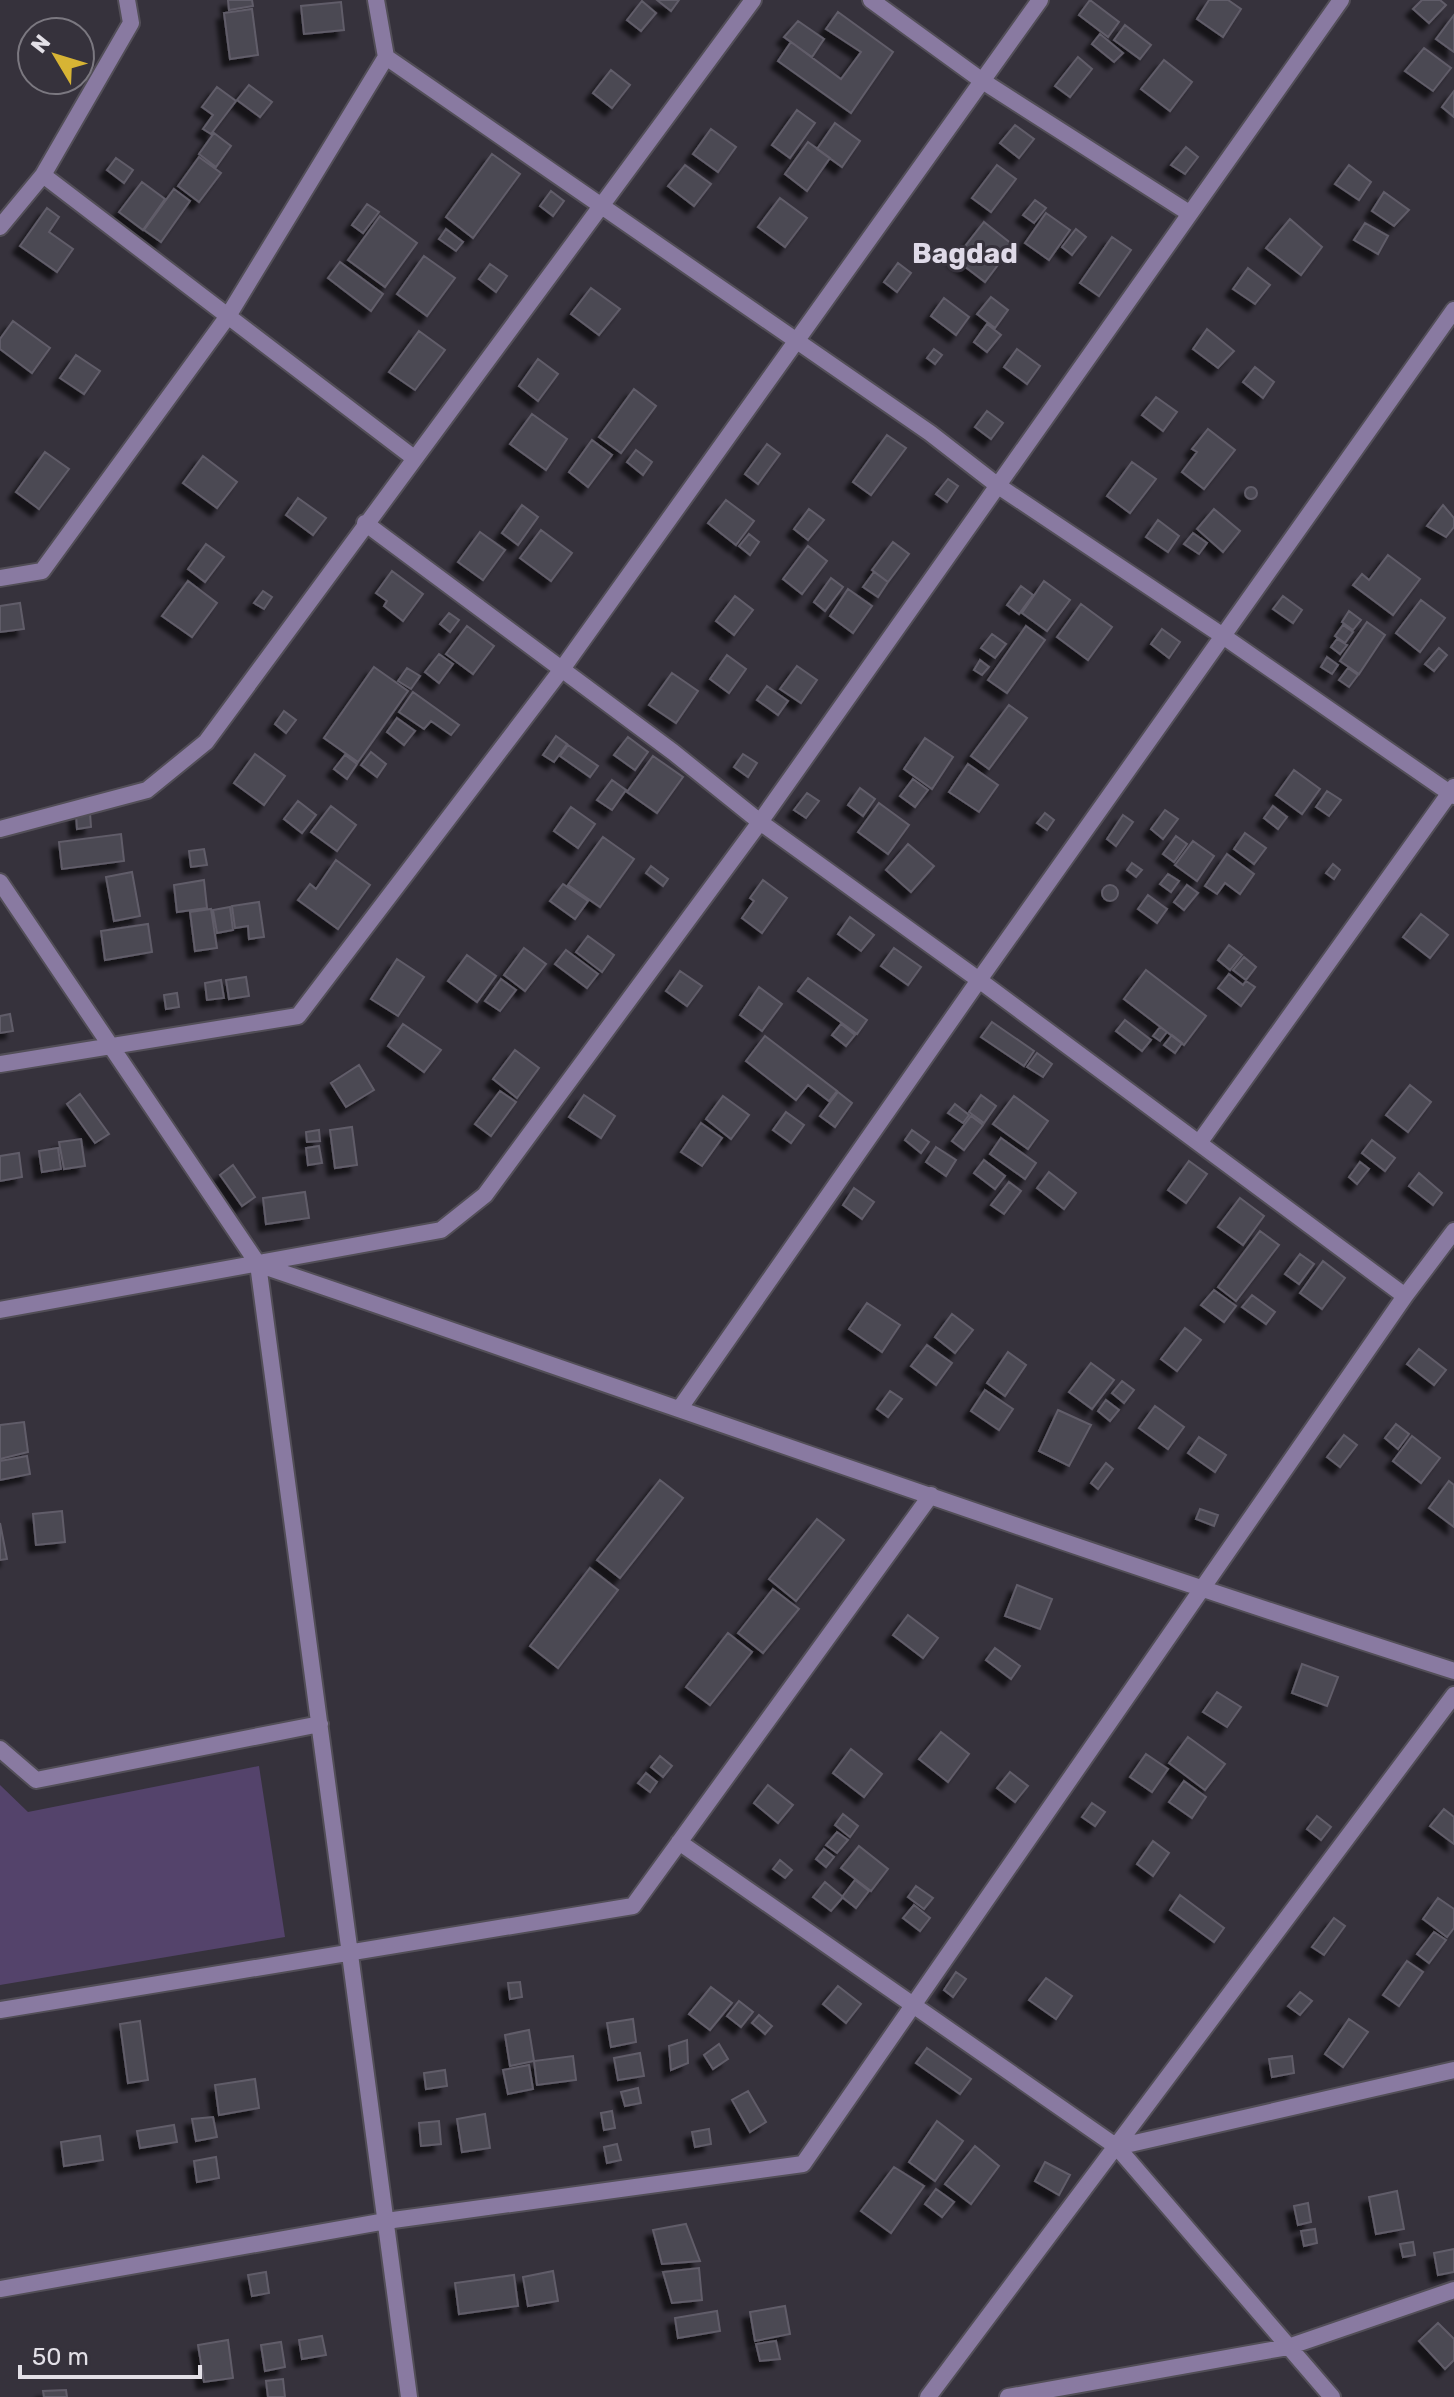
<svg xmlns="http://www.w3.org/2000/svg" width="1454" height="2397" font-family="Rubik,sans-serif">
	<defs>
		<filter id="shadow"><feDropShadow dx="-7" dy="7" stdDeviation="2" flood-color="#0009"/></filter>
	</defs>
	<rect width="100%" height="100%" fill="#36323c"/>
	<path fill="#54436b" d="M259,1766L285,1937L0,1985V1785L28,1812Z"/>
	<path fill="#4c4853" stroke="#615d69" stroke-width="2" filter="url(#shadow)" d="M228,0H252L253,6L229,10Z
		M657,0H679L671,11Z
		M1090,0L1119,22L1108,37L1079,15Z
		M1209,0H1228L1241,9L1223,37L1197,19Z
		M1422,0H1440L1446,5L1429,23L1413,9Z
		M642,1L656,13L641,31L627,20Z
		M341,2L344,30L304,34L301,6Z
		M252,9L258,55L230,59L224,13Z
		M838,12L893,52L851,113L778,61L791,42L841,79L861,52L826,29Z
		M1454,15V52L1436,39Z
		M798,21L824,39L812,57L784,37Z
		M1125,25L1151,45L1140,59L1114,40Z
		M1100,34L1123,53L1114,62L1092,44Z
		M1424,48L1451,68L1433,91L1405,71Z
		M1078,57L1092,69L1070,97L1055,86Z
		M1164,60L1192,82L1170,111L1141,89Z
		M611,70L630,85L612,108L593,93Z
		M249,85L272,102L260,117L237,100Z
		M217,87L236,101L211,134L203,129L213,115L202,107Z
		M1454,91V117L1442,107Z
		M797,110L815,123L790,158L772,145Z
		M835,123L860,141L842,167L817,149Z
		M1015,125L1034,139L1019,158L1000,143Z
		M711,129L736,147L718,172L693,154Z
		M214,133L231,146L216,167L199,154Z
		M808,142L830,158L807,191L785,174Z
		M1186,147L1198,157L1185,174L1171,165Z
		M492,154L520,174L473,238L446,217Z
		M199,157L221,173L199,202L178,186Z
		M116,158L133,170L124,183L107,170Z
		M685,165L711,184L694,206L668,186Z
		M997,165L1016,179L991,212L972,198Z
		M1349,165L1371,182L1359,200L1335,184Z
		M142,182L165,199L143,230L119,212Z
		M174,189L190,201L161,242L144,230Z
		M551,191L564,201L553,216L540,206Z
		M1384,192L1409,210L1394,226L1372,211Z
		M780,198L807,218L785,247L758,227Z
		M1035,200L1046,208L1034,223L1023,215Z
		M367,204L379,212L363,233L352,225Z
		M47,208L59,217L49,232L73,249L57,272L20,246Z
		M1046,213L1070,230L1049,260L1025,243Z
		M380,216L417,243L385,287L348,260Z
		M1290,219L1322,247L1301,275L1266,248Z
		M984,222L1013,245L985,282L955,259Z
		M1365,223L1388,236L1378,254L1354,240Z
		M446,229L463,242L456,251L439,239Z
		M1076,229L1086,237L1072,255L1062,247Z
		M1112,237L1131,250L1099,296L1080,283Z
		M424,256L455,278L427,316L397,294Z
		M340,262L383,294L371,311L328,278Z
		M898,263L911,273L897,292L884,282Z
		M490,264L507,276L496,292L479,279Z
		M1248,268L1270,285L1255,304L1233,289Z
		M591,288L620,309L599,335L571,314Z
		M991,297L1008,310L995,328L977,314Z
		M944,298L969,317L956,335L931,316Z
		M13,321L50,348L32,373L0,349V339Z
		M987,324L1001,335L987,352L974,342Z
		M1207,329L1234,351L1218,368L1193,349Z
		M419,331L445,350L415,390L389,372Z
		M934,349L942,355L935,364L927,358Z
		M1017,349L1040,366L1027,384L1004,367Z
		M76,355L100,371L84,394L60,378Z
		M538,359L558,374L538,401L519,386Z
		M1255,367L1274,382L1263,398L1243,382Z
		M634,389L656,406L621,453L599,437Z
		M1156,397L1177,412L1163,431L1142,415Z
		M987,411L1003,423L991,439L975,427Z
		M532,414L567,439L546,470L510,444Z
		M1208,429L1235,450L1204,489L1182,472L1197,452L1192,449Z
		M887,435L906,448L871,495L853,482Z
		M592,440L612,455L588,487L569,472Z
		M767,444L780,454L758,484L745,474Z
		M636,450L652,462L643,475L627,462Z
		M45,452L69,469L39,509L16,492Z
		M203,456L237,482L217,508L183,483Z
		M1132,462L1156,479L1130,513L1107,496Z
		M948,479L958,486L947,502L936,494Z
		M1245 493a6 6 0 1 1 12 0a6 6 0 1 1-12 0Z
		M298,498L326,518L313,535L286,515Z
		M726,500L754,521L736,545L708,523Z
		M522,505L538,517L518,545L502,533Z
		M1443,505L1454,518V527L1446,537L1427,526Z
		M809,509L824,520L808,540L794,529Z
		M1214,509L1240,531L1223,552L1197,529Z
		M1158,520L1179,536L1168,552L1146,537Z
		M541,530L572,553L551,581L520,558Z
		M480,532L505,550L483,580L458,562Z
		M1193,533L1207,543L1199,554L1184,544Z
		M749,534L759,542L750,555L739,546Z
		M893,542L909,554L888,582L872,570Z
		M206,544L224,557L205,582L188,569Z
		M808,546L827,561L802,594L783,579Z
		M1388,555L1420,579L1393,615L1353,585L1362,574L1369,580Z
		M392,571L423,594L403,621L384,606L387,601L376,593Z
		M874,572L888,582L878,597L863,587Z
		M831,578L843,587L825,611L814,602Z
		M188,581L217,603L192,637L162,616Z
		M1044,581L1070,600L1047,631L1022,613Z
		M1021,586L1033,595L1019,614L1007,605Z
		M848,589L872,606L853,633L830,616Z
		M263,591L272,597L264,609L254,603Z
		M735,596L753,610L734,635L716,621Z
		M1283,596L1302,610L1293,623L1273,609Z
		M1421,600L1445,618L1420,652L1396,633Z
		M20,603L24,629L0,632V606Z
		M1081,604L1112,627L1088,660L1057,637Z
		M1349,611L1361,620L1353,630L1342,622Z
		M449,613L459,620L450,632L440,624Z
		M1367,622L1385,635L1359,674L1340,661Z
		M1343,625L1353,632L1345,643L1335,636Z
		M467,626L494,646L473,674L446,654Z
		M1026,626L1045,640L1007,693L988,680Z
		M1162,629L1180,642L1169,658L1151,644Z
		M992,634L1006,644L995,658L981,648Z
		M1337,639L1347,645L1340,654L1331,647Z
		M1439,648L1447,655L1434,671L1425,664Z
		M439,654L453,664L439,683L425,672Z
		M727,655L746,669L729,693L710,679Z
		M1327,657L1338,665L1332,674L1321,667Z
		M980,660L989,667L982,675L974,670Z
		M797,666L817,680L801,703L780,689Z
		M374,667L408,691L358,762L324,738Z
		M407,668L420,676L411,689L398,681Z
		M1348,668L1358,675L1349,687L1339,680Z
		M672,673L698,691L676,723L649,705Z
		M767,686L788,701L778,715L757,700Z
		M413,692L459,725L451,735L431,721L424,729L399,712Z
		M1009,705L1027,718L989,769L971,756Z
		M284,711L296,720L286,733L275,724Z
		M397,718L415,731L404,745L387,732Z
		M556,736L567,744L554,762L543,755Z
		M628,737L648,752L635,770L614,755Z
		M925,738L953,757L932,789L904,769Z
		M568,745L598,766L590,777L560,756Z
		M371,752L386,764L377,777L361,765Z
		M255,754L285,776L264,805L234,783Z
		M743,754L757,763L748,777L734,767Z
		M345,755L357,764L347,779L334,769Z
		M653,756L683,777L657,813L627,792Z
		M968,764L998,785L979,812L949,792Z
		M1294,770L1320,789L1302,814L1276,795Z
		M913,779L928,790L915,807L900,796Z
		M612,780L626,790L612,810L597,800Z
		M860,788L875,799L863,816L848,805Z
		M1327,791L1341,800L1329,816L1316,807Z
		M807,793L819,801L806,818L794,810Z
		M298,801L316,815L302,833L284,819Z
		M879,803L909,825L888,854L858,832Z
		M331,806L356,825L337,851L311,832Z
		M1273,806L1287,817L1278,829L1264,818Z
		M571,807L595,824L578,848L554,831Z
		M1165,810L1178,819L1163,839L1151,829Z
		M90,813L91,827L77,829L76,814Z
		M1045,813L1054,820L1047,830L1037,823Z
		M1123,815L1133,822L1116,846L1107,839Z
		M1245,833L1266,848L1254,864L1234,849Z
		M121,834L124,861L62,869L59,842Z
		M1176,836L1187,844L1174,862L1163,854Z
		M603,837L634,859L600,907L568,885Z
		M1193,841L1214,856L1197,881L1175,865Z
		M908,844L934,866L911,892L886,870Z
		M204,849L207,865L191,867L189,851Z
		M1227,854L1254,874L1240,894L1225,883L1217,894L1205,886Z
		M336,860L370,885L338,929L298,900L310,884L316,889Z
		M1132,863L1142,870L1136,877L1127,870Z
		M1333,864L1340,870L1334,879L1326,873Z
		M651,866L668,879L663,886L646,873Z
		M132,872L140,916L114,921L106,877Z
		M1168,874L1179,881L1171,892L1160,884Z
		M204,880L207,908L177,912L174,885Z
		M763,880L787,898L762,933L742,918L754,901L750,898Z
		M563,884L588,901L575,919L550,901Z
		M1187,885L1198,893L1184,910L1174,902Z
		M1102 893a8 8 0 1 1 16 0a8 8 0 1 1-16 0Z
		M1148,895L1167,909L1157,923L1138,909Z
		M259,902L264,937L249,939L248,926L235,928L232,906Z
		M230,907L233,930L217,933L213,910Z
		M211,909L217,948L195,951L190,912Z
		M1421,914L1448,935L1430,958L1403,937Z
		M850,917L874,935L861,951L838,934Z
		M148,924L152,952L105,960L101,931Z
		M588,936L614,955L602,972L576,952Z
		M1229,945L1242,955L1230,970L1218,960Z
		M524,948L546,964L525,991L504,975Z
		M894,948L921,967L908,985L881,966Z
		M566,950L598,974L587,988L555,964Z
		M467,955L496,976L477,1002L448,981Z
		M1244,957L1256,967L1246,980L1233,970Z
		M397,959L424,977L398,1016L371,999Z
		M1146,970L1206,1016L1184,1045L1124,999Z
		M680,971L702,986L687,1006L666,991Z
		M1229,974L1243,985L1246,981L1255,987L1241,1006L1218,988Z
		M246,977L249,996L229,999L226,980Z
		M808,978L867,1020L857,1034L798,991Z
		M501,979L516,990L500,1011L485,1001Z
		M221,980L224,998L207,1000L205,983Z
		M759,987L782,1004L762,1031L740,1015Z
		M177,993L179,1007L166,1009L164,995Z
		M10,1014L13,1031L0,1033V1016Z
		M1125,1020L1151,1040L1142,1051L1116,1031Z
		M992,1022L1034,1051L1024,1066L981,1037Z
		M403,1024L441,1050L424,1072L388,1046Z
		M841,1024L855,1035L846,1046L832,1035Z
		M1160,1027L1167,1032L1160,1041L1153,1036Z
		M1172,1035L1182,1043L1175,1053L1164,1045Z
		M765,1036L837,1091L829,1101L808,1085L796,1100L746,1061Z
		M515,1050L539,1068L517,1098L493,1079Z
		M1037,1053L1052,1064L1043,1077L1027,1067Z
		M359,1065L374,1090L346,1107L331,1083Z
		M1410,1085L1431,1102L1408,1132L1386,1115Z
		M500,1091L516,1102L491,1136L475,1124Z
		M838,1092L852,1103L835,1127L820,1116Z
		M80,1094L109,1134L95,1143L67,1104Z
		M584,1095L615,1116L601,1138L569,1117Z
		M981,1095L996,1106L984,1123L969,1112Z
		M723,1096L749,1115L731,1139L706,1119Z
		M1014,1096L1048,1121L1028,1149L993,1124Z
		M955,1104L969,1115L963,1123L948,1113Z
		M786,1112L804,1125L791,1143L773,1130Z
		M971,1116L983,1125L964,1150L952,1141Z
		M701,1123L722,1138L702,1166L681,1152Z
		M352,1127L357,1165L335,1168L330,1130Z
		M319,1130L320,1141L307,1142L306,1132Z
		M912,1130L929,1142L921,1153L905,1140Z
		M1001,1138L1036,1163L1025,1179L990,1154Z
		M81,1139L85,1166L64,1169L59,1142Z
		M1372,1140L1395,1158L1385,1171L1362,1153Z
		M319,1146L322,1163L308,1165L306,1148Z
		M936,1147L956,1160L946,1176L926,1162Z
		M58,1148L61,1169L42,1172L39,1151Z
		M19,1153L22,1177L0,1181V1156Z
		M984,1160L1005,1176L995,1189L974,1173Z
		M1189,1161L1207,1174L1186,1203L1168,1190Z
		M1360,1162L1369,1169L1357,1184L1349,1177Z
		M233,1165L255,1197L242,1206L220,1175Z
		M1049,1172L1076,1193L1064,1209L1037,1188Z
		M1419,1173L1442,1193L1433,1205L1409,1186Z
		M1009,1182L1021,1191L1004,1214L991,1205Z
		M854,1188L874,1202L862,1219L843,1205Z
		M305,1192L309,1218L266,1224L263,1198Z
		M1240,1198L1264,1216L1243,1245L1218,1227Z
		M1260,1231L1279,1245L1236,1301L1218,1287Z
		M1300,1254L1314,1264L1299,1284L1285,1274Z
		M1323,1261L1345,1278L1322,1309L1300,1293Z
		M1214,1290L1236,1306L1224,1322L1201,1305Z
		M1252,1295L1275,1312L1266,1324L1242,1307Z
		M867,1303L900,1325L882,1352L849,1329Z
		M952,1314L973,1330L955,1353L935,1337Z
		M1185,1328L1201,1340L1177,1371L1161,1359Z
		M927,1345L952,1363L936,1385L911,1366Z
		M1419,1349L1446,1370L1434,1385L1407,1364Z
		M1008,1352L1026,1365L1005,1396L987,1383Z
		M1091,1363L1114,1380L1092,1409L1069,1392Z
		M1122,1381L1134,1390L1124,1403L1112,1393Z
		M985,1390L1013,1409L999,1430L971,1411Z
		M890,1391L902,1399L888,1417L877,1409Z
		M1106,1400L1119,1410L1110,1421L1098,1411Z
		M1155,1406L1184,1427L1168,1449L1139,1428Z
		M1058,1410L1091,1425L1069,1466L1039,1451Z
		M24,1422L28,1452L0,1459V1425Z
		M1396,1424L1409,1434L1398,1449L1385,1438Z
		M1344,1435L1357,1445L1340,1467L1327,1457Z
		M1412,1436L1440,1458L1421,1483L1393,1461Z
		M1199,1437L1226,1455L1215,1472L1188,1453Z
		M27,1456L30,1474L0,1480V1461Z
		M1106,1463L1113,1469L1098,1489L1091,1483Z
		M660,1480L683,1498L620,1578L597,1560Z
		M1449,1481L1454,1485V1527L1429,1508Z
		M1200,1509L1218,1515L1214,1526L1196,1519Z
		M62,1511L65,1542L36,1545L33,1514Z
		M817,1519L844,1540L796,1601L769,1579Z
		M0,1523L7,1559L0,1560Z
		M590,1568L618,1590L558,1668L530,1646Z
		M1017,1585L1052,1599L1040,1629L1005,1616Z
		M773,1589L799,1609L763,1653L738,1633Z
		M908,1615L938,1638L923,1658L893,1635Z
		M728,1633L752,1652L710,1705L686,1687Z
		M995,1648L1020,1666L1011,1679L986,1660Z
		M1302,1664L1338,1677L1327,1706L1292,1693Z
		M1217,1692L1241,1707L1227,1727L1203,1712Z
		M941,1732L969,1754L948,1782L919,1759Z
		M1188,1737L1225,1764L1205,1790L1169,1763Z
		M851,1749L882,1774L864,1797L833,1773Z
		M1146,1754L1168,1769L1152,1792L1130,1777Z
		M660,1756L672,1766L663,1777L651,1767Z
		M1010,1772L1028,1786L1015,1802L997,1788Z
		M646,1773L657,1782L650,1792L638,1783Z
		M1184,1781L1206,1797L1192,1818L1169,1802Z
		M768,1785L793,1805L778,1823L754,1803Z
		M1092,1803L1105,1812L1095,1826L1082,1817Z
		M1444,1809L1454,1817V1844L1430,1826Z
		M843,1814L858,1826L850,1837L835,1825Z
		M1317,1816L1331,1827L1321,1840L1307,1829Z
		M837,1832L848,1840L837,1853L826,1845Z
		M1153,1841L1169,1853L1153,1876L1137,1864Z
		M859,1846L888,1869L871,1891L841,1868Z
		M824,1849L834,1857L826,1867L816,1859Z
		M780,1860L792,1870L785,1878L773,1869Z
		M855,1880L869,1891L856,1908L842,1897Z
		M825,1882L843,1897L831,1911L813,1897Z
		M916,1886L933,1898L924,1909L908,1897Z
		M1180,1895L1224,1928L1214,1942L1170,1910Z
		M1438,1898L1454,1909V1928L1447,1937L1423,1919Z
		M914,1905L930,1918L920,1931L903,1918Z
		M1334,1918L1345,1926L1324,1955L1312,1947Z
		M1434,1932L1446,1940L1429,1963L1417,1954Z
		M1407,1961L1423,1972L1399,2006L1383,1995Z
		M956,1972L966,1979L953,1997L944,1990Z
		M1046,1978L1072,1996L1056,2019L1029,2000Z
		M520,1982L522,1997L510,1999L508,1983Z
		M838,1986L861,2004L846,2023L823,2004Z
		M711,1987L732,2003L710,2030L689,2014Z
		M1300,1992L1312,2001L1300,2015L1288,2006Z
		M739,2001L753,2012L741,2027L727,2016Z
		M759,2015L772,2026L765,2034L752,2023Z
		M633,2019L636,2042L611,2047L607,2023Z
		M1349,2019L1368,2032L1343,2067L1325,2054Z
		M140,2021L148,2080L128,2083L120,2024Z
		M529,2030L534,2061L510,2066L505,2035Z
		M687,2040L688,2063L671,2070L669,2046Z
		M719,2044L728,2059L713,2069L704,2055Z
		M927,2048L971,2079L960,2094L916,2063Z
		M640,2053L644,2076L618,2080L614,2058Z
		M573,2056L576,2080L537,2085L534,2061Z
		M1292,2056L1294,2073L1272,2077L1269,2059Z
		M529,2065L533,2089L508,2094L503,2070Z
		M445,2070L447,2086L426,2089L424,2073Z
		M255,2079L259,2108L219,2115L215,2085Z
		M638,2088L641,2103L625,2106L621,2092Z
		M748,2091L766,2122L750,2132L732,2100Z
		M612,2111L615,2128L604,2130L601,2113Z
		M485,2114L490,2148L462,2152L457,2119Z
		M213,2117L217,2137L196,2141L192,2119Z
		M439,2121L441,2144L421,2146L419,2123Z
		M937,2121L963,2141L935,2181L909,2162Z
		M174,2125L177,2142L140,2148L137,2131Z
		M709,2129L711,2144L695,2147L692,2132Z
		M100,2136L103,2160L64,2166L61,2142Z
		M617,2144L621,2160L607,2163L604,2147Z
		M975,2146L999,2166L971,2204L945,2184Z
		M216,2157L219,2178L197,2182L194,2161Z
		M1045,2162L1070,2175L1059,2195L1035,2181Z
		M894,2167L924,2186L891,2233L861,2211Z
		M936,2189L954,2202L942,2217L925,2204Z
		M1397,2191L1404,2229L1376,2234L1369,2197Z
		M1308,2203L1311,2222L1298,2225L1294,2206Z
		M686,2224L700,2261L662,2264L653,2230Z
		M1315,2229L1317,2243L1304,2246L1301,2231Z
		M1413,2242L1415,2255L1403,2257L1400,2244Z
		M1454,2249V2272L1438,2275L1434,2253Z
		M699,2268L702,2300L672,2303L663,2272Z
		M553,2271L558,2301L528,2306L523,2277Z
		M266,2272L269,2293L252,2296L248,2275Z
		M514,2275L518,2306L459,2314L455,2283Z
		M785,2306L790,2334L755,2341L750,2312Z
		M717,2311L720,2331L678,2338L675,2318Z
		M1438,2323L1454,2339V2360L1445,2369L1419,2341Z
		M322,2336L326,2355L302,2359L299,2340Z
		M228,2340L233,2378L204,2382L198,2345Z
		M776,2341L780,2359L760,2361L756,2344Z
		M281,2342L285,2367L265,2371L261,2345Z
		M283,2379L285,2397H268L266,2381Z
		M66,2390L67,2397H44L43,2391Z"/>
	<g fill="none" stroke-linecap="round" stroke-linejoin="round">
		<g stroke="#524e57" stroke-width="20">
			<path id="street" d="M871,0L981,80L1189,213
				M386,57L930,433L997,485L1223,636L1454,796
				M43,175L414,458
				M0,227L43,175L131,23L127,0
				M365,523L673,752L760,822L979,980L1405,1296
				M0,578L42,571L228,316L386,57L376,0
				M0,829L147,790L206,742L753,0
				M0,882L258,1264L409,2397
				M0,1064L298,1016L562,669L1040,0
				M1199,1143L1454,787
				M260,1265C658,1400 1054,1543 1454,1671
				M0,1310L441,1230L485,1195L760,822L1341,0
				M680,1408L979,980L1454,310
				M0,1749L36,1780L320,1724
				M679,1842L1117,2147L1332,2397
				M0,2010L633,1906L931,1495
				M1117,2147L1454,2070
				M0,2289L386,2221L803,2164L1405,1296L1454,1231
				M928,2397L1454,1695
				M1008,2397L1288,2347L1454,2290"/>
		</g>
		<use href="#street" stroke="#897aa1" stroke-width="16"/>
	</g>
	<g text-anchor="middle" stroke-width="6" stroke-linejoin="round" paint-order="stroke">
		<g font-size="28" font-weight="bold" fill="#dfdae8" stroke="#36323c">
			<text x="965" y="263">Bagdad</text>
		</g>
	</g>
	<g transform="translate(56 56) rotate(308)"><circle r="38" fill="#36323c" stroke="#7b7880" stroke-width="2"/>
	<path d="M0-6L14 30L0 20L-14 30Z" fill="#d7b434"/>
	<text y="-12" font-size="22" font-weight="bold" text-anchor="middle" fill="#e3e0e7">N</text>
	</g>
	<path d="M20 2365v12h180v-12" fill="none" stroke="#e3e0e7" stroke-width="4"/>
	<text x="32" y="2365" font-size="24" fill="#e3e0e7" stroke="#36323c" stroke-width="6" paint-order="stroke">50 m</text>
</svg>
